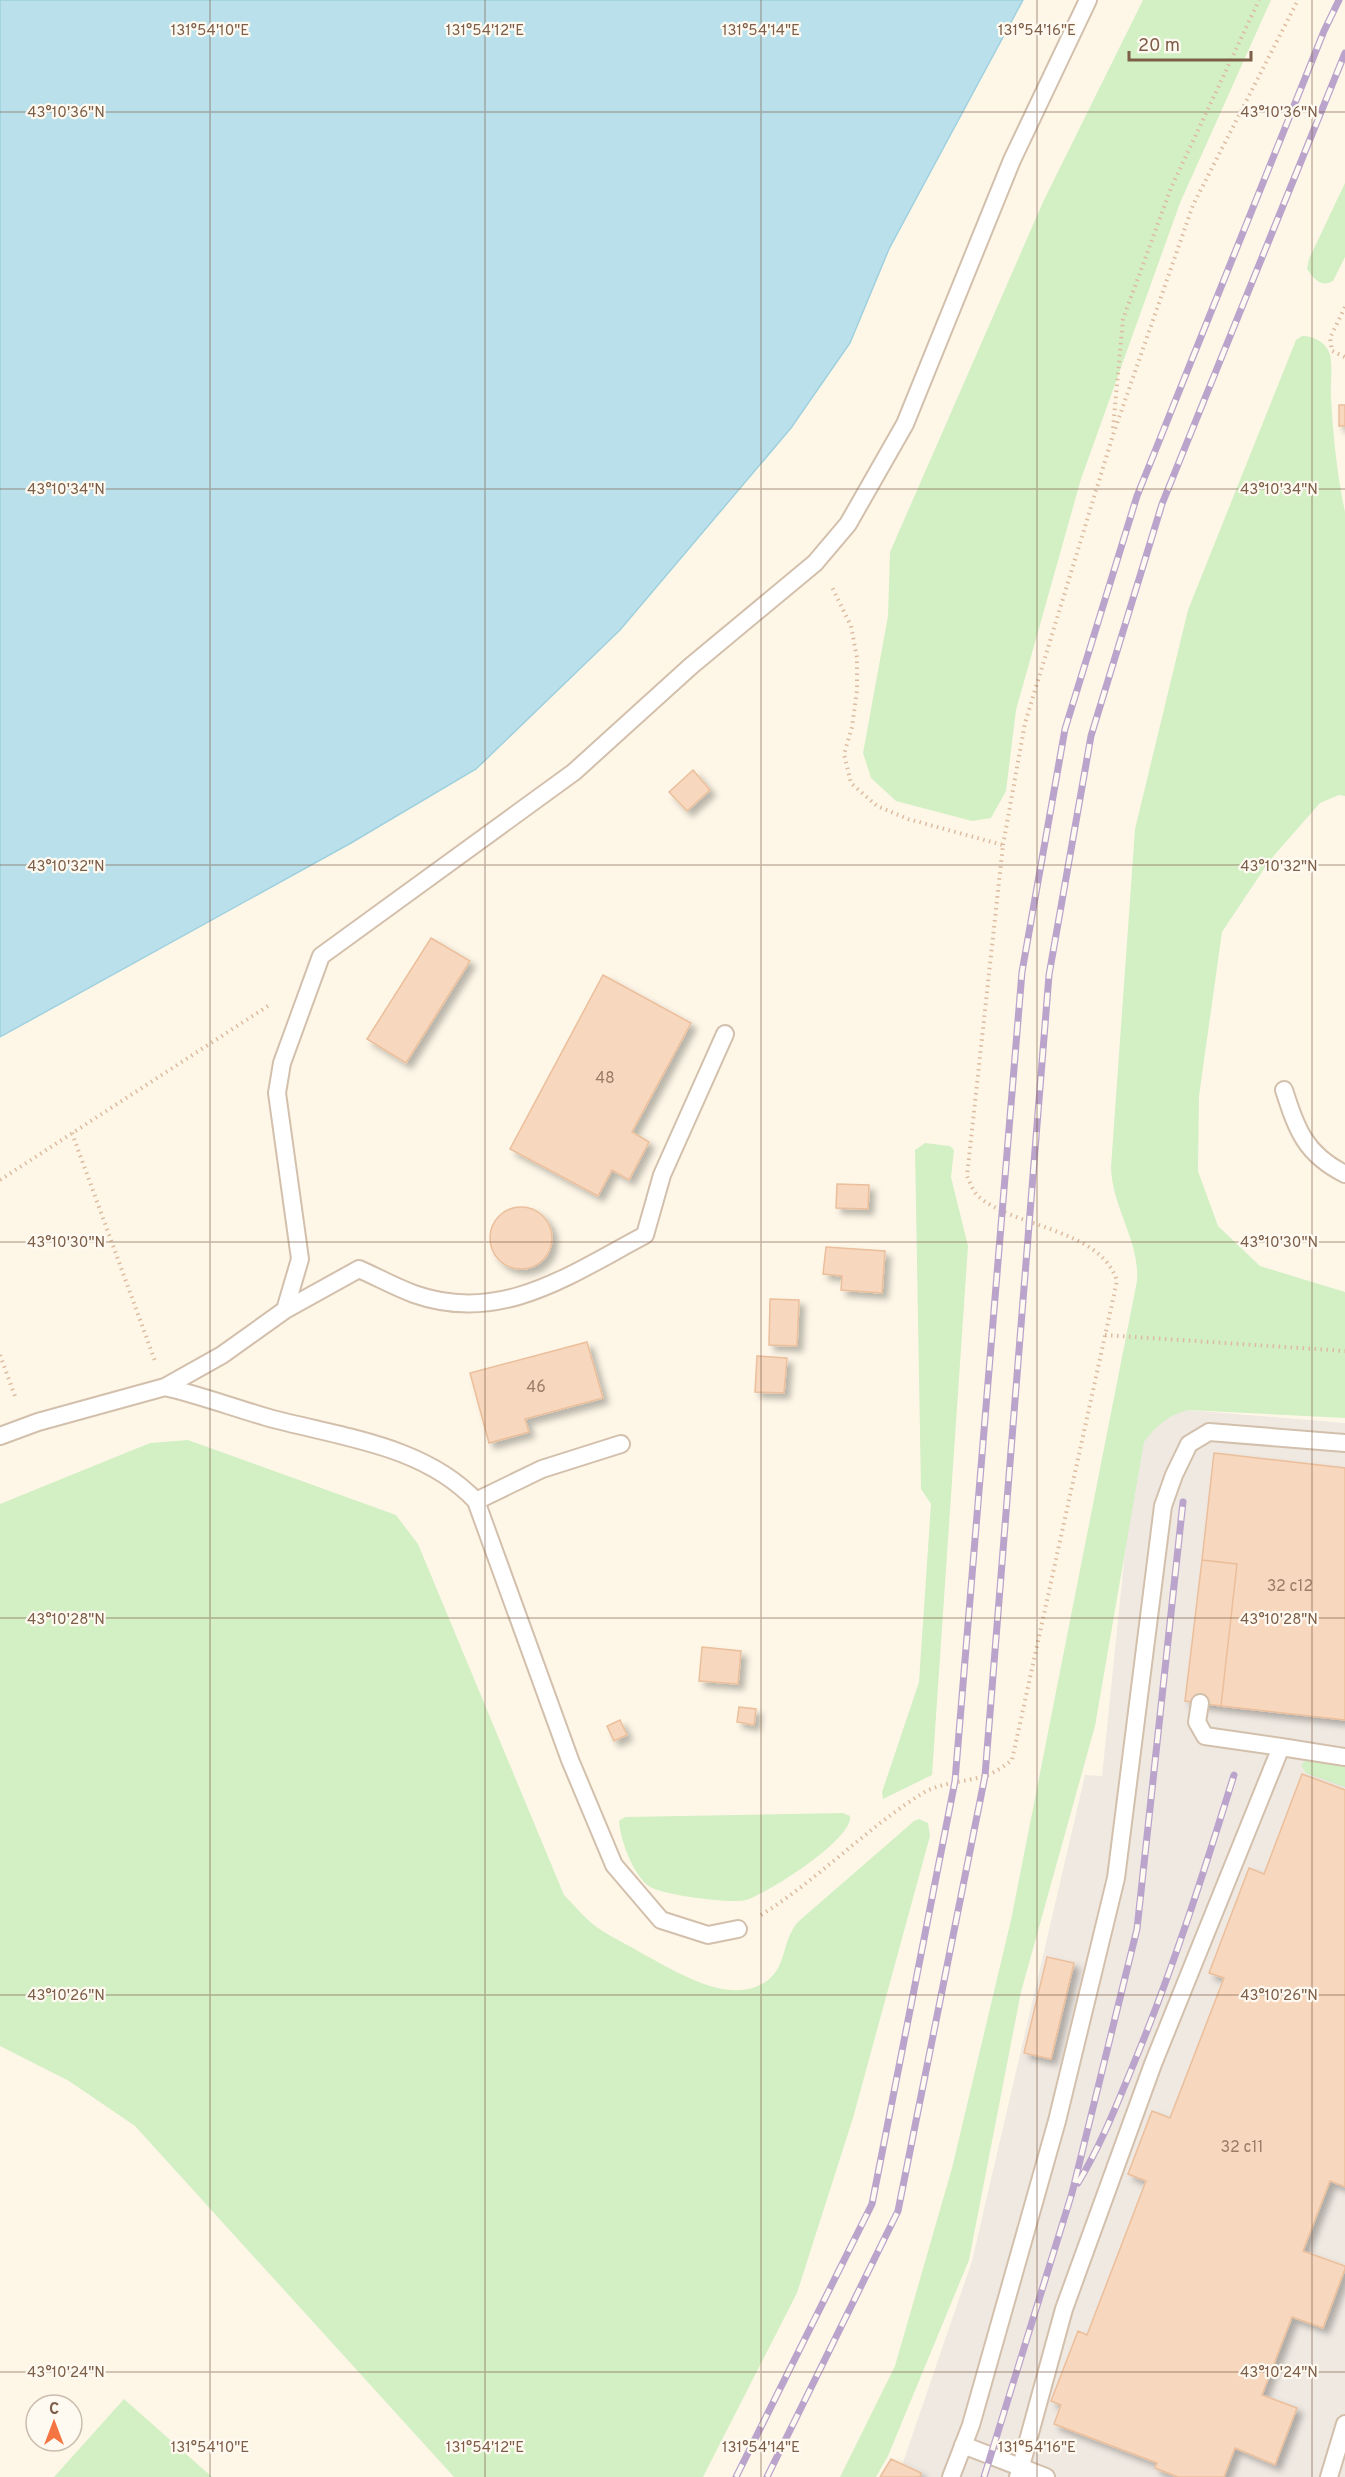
<svg xmlns="http://www.w3.org/2000/svg" width="1345" height="2477" font-family="Overpass,sans-serif">
	<defs>
		<filter id="shadow"><feDropShadow dx="5.5" dy="5.5" stdDeviation="3" flood-color="#0004"/></filter>
	</defs>
	<rect width="100%" height="100%" fill="#fef7e8"/>
	<path fill="#efe9e2" d="M1140,1406L1345,1423V2477H898L972,2261L1085,1775L1102,1776Z"/>
	<path fill="#d3efc4" d="M1143,0H1271L1180,203L1081,479L1016,710L1006,791L991,818L972,821L896,801L871,778L863,753L888,616L890,552L1043,202Z
		M1345,183V257L1333,281C1321,288 1314,279 1307,269L1309,259Z
		M1302,336C1314,336 1327,343 1330,355C1333,368 1330,384 1331,397C1333,436 1337,474 1345,512V796L1339,795L1320,803L1270,860L1222,932L1199,1096L1198,1171L1218,1226L1260,1266L1345,1292V1418L1188,1410C1168,1415 1156,1426 1144,1442L1095,1726L1021,1992L969,2260L888,2456L876,2477H840L895,2366L952,2168L1011,1920L1137,1281C1140,1241 1112,1208 1111,1167L1135,829L1188,610L1296,340Z
		M925,1143L950,1146L954,1150L951,1177L968,1246L932,1775L883,1799L882,1792L919,1682L931,1504L921,1489L915,1150Z
		M188,1440L396,1515L418,1544L564,1895C576,1907 587,1921 601,1930C615,1939 630,1946 645,1955C677,1972 733,2008 768,1980C788,1964 781,1940 799,1921L914,1821L919,1819L928,1823L930,1836L853,2118L797,2293L703,2477H454L135,2126L69,2081L0,2046V1504L150,1443Z
		M1305,1761L1345,1764V1787L1306,1773L1301,1765Z
		M843,1813L850,1816C854,1839 767,1894 746,1900C730,1904 664,1895 650,1887C634,1877 620,1840 619,1821L625,1817Z
		M124,2399L212,2477H54Z"/>
	<path fill="#bae1eb" stroke="#9fd0de" stroke-width="1.5" d="M0,0H1023L889,249L850,343L791,428L620,630L476,769L351,843L0,1037Z"/>
	<path fill="#f7d7bd" stroke="#ebbf9c" stroke-width="1.5" filter="url(#shadow)" d="M1339,405H1345V426H1339Z
		M693,770L710,790L687,811L669,792Z
		M431,938L470,961L406,1063L367,1039Z
		M603,975L691,1023L632,1132L649,1142L629,1180L612,1170L598,1196L510,1149Z
		M837,1184L869,1185L868,1209L836,1208Z
		M490 1238a31 31 0 1 1 62 0a31 31 0 1 1-62 0Z
		M826,1247L885,1251L882,1293L841,1290L842,1276L823,1274Z
		M770,1299L799,1300L797,1346L769,1345Z
		M587,1342L603,1398L525,1419L529,1432L489,1443L470,1373Z
		M757,1356L787,1358L784,1393L755,1392Z
		M1214,1453L1345,1468V1720L1221,1706L1237,1564L1202,1560Z
		M1202,1560L1237,1564L1221,1706L1185,1701Z
		M702,1647L741,1651L738,1684L699,1681Z
		M739,1707L756,1709L754,1725L737,1722Z
		M620,1720L627,1735L614,1741L607,1726Z
		M1302,1774L1345,1790V2187L1330,2181L1303,2251L1345,2266V2269L1323,2328L1292,2317L1262,2395L1297,2408L1275,2465L1235,2448L1224,2477H1178L1155,2468L1157,2463L1054,2424L1061,2405L1051,2401L1078,2331L1087,2335L1146,2181L1128,2174L1152,2111L1170,2118L1224,1978L1209,1973L1249,1868L1264,1874Z
		M1047,1957L1074,1963L1051,2059L1024,2053Z
		M891,2459L921,2473L920,2477H880Z"/>
	<g fill="none" stroke-linecap="round" stroke-linejoin="round">
		<g stroke="#d3c0ac" stroke-width="20">
			<path id="service" d="M1284,1090C1297,1130 1305,1154 1345,1174
				M285,1310L300,1259L277,1093L282,1063L321,956L574,772L691,666L815,563L848,524L905,424L1012,160L1088,0
				M165,1387C199,1395 232,1407 266,1417C337,1437 423,1444 476,1501L570,1760L614,1865L661,1920L708,1935L738,1929
				M0,1436L38,1422L165,1387L222,1355L285,1310L359,1269C377,1277 395,1287 414,1294C501,1325 571,1274 645,1235L662,1175L725,1034
				M476,1501L542,1469L621,1444
				M1200,1703L1197,1722L1205,1736L1281,1747
				M963,2445L1046,2477
				M951,2477L971,2425L1057,2121L1116,1878L1163,1506L1174,1475L1189,1444L1209,1432L1345,1443
				M1018,2477L1064,2309L1153,2064L1281,1747L1345,1757
				M1329,2477L1345,2424"/>
		</g>
		<path stroke="#ddbb9f" stroke-width="4" stroke-dasharray="1.5 4.5" stroke-linecap="butt" d="M1345,307L1330,338L1332,351L1345,357
			M1113,428L1123,319L1171,188L1259,0
			M1003,845L1025,723L1113,435L1193,205L1298,0
			M72,1133L155,1361
			M0,1180L271,1004
			M1105,1335L1345,1351
			M0,1355L16,1399
			M761,1915C819,1879 865,1829 923,1793C942,1782 965,1782 985,1776C995,1773 1004,1766 1012,1760L1117,1281C1100,1228 1016,1229 978,1196C973,1191 970,1183 967,1176L1003,845L908,819L877,806L851,783L844,754L852,727L857,690V658L851,626L832,587"/>
		<use href="#service" stroke="#fff" stroke-width="16"/>
		<g stroke="#bba4cb" stroke-width="7">
			<path id="rail" d="M1078,2183C1101,2145 1117,2104 1134,2063C1173,1969 1204,1872 1234,1775
				M736,2477L872,2204L955,1781L1022,972L1065,729L1137,496L1324,31L1339,0
				M767,2477L898,2211L985,1776L1049,975L1091,736L1162,504L1345,53
				M984,2477L1072,2193L1137,1929L1183,1502"/>
		</g>
		<use href="#rail" stroke="#fffaf1" stroke-width="4.5" stroke-dasharray="14" stroke-linecap="butt"/>
	</g>
	<path fill="none" stroke="#7d5e48" stroke-width="1.5" stroke-opacity="0.45" d="M210,0V2477M485,0V2477M761,0V2477M1037,0V2477M1312,0V2477M0,112H1345M0,489H1345M0,865H1345M0,1242H1345M0,1618H1345M0,1995H1345M0,2372H1345"/>
	<g text-anchor="middle" stroke-width="4.5" stroke-linejoin="round" paint-order="stroke">
		<g font-size="16" fill="#9c7c65">
			<text x="605" y="1083">48</text>
			<text x="536" y="1392">46</text>
			<text x="1290" y="1591">32 с12</text>
			<text x="1242" y="2152">32 с11</text>
		</g>
	</g>
	<g font-size="15" text-anchor="middle" fill="#7d5e48" stroke="#fffaf1" stroke-width="4.5" stroke-linejoin="round" paint-order="stroke">
		<text x="210" y="35">131°54'10"E</text>
		<text x="485" y="35">131°54'12"E</text>
		<text x="761" y="35">131°54'14"E</text>
		<text x="1037" y="35">131°54'16"E</text>
		<text x="66" y="117">43°10'36"N</text>
		<text x="1279" y="117">43°10'36"N</text>
		<text x="66" y="494">43°10'34"N</text>
		<text x="1279" y="494">43°10'34"N</text>
		<text x="66" y="871">43°10'32"N</text>
		<text x="1279" y="871">43°10'32"N</text>
		<text x="66" y="1247">43°10'30"N</text>
		<text x="1279" y="1247">43°10'30"N</text>
		<text x="66" y="1624">43°10'28"N</text>
		<text x="1279" y="1624">43°10'28"N</text>
		<text x="66" y="2000">43°10'26"N</text>
		<text x="1279" y="2000">43°10'26"N</text>
		<text x="66" y="2377">43°10'24"N</text>
		<text x="1279" y="2377">43°10'24"N</text>
		<text x="210" y="2452">131°54'10"E</text>
		<text x="485" y="2452">131°54'12"E</text>
		<text x="761" y="2452">131°54'14"E</text>
		<text x="1037" y="2452">131°54'16"E</text>
	</g>
	<g transform="translate(54 2423)"><circle r="28" fill="#fffaf1" stroke="#cbbcad" stroke-width="1.5"/>
	<path d="M0-4.5L10 22L0 15L-10 22Z" fill="#f47442"/>
	<text y="-9" font-size="16" font-weight="bold" text-anchor="middle" fill="#7d5e48">С</text>
	</g>
	<path d="M1129 51v9h122v-9" fill="none" stroke="#7d5e48" stroke-width="3"/>
	<text x="1138" y="51" font-size="18" fill="#7d5e48" stroke="#fffaf1" stroke-width="4.5" paint-order="stroke">20 m</text>
</svg>
